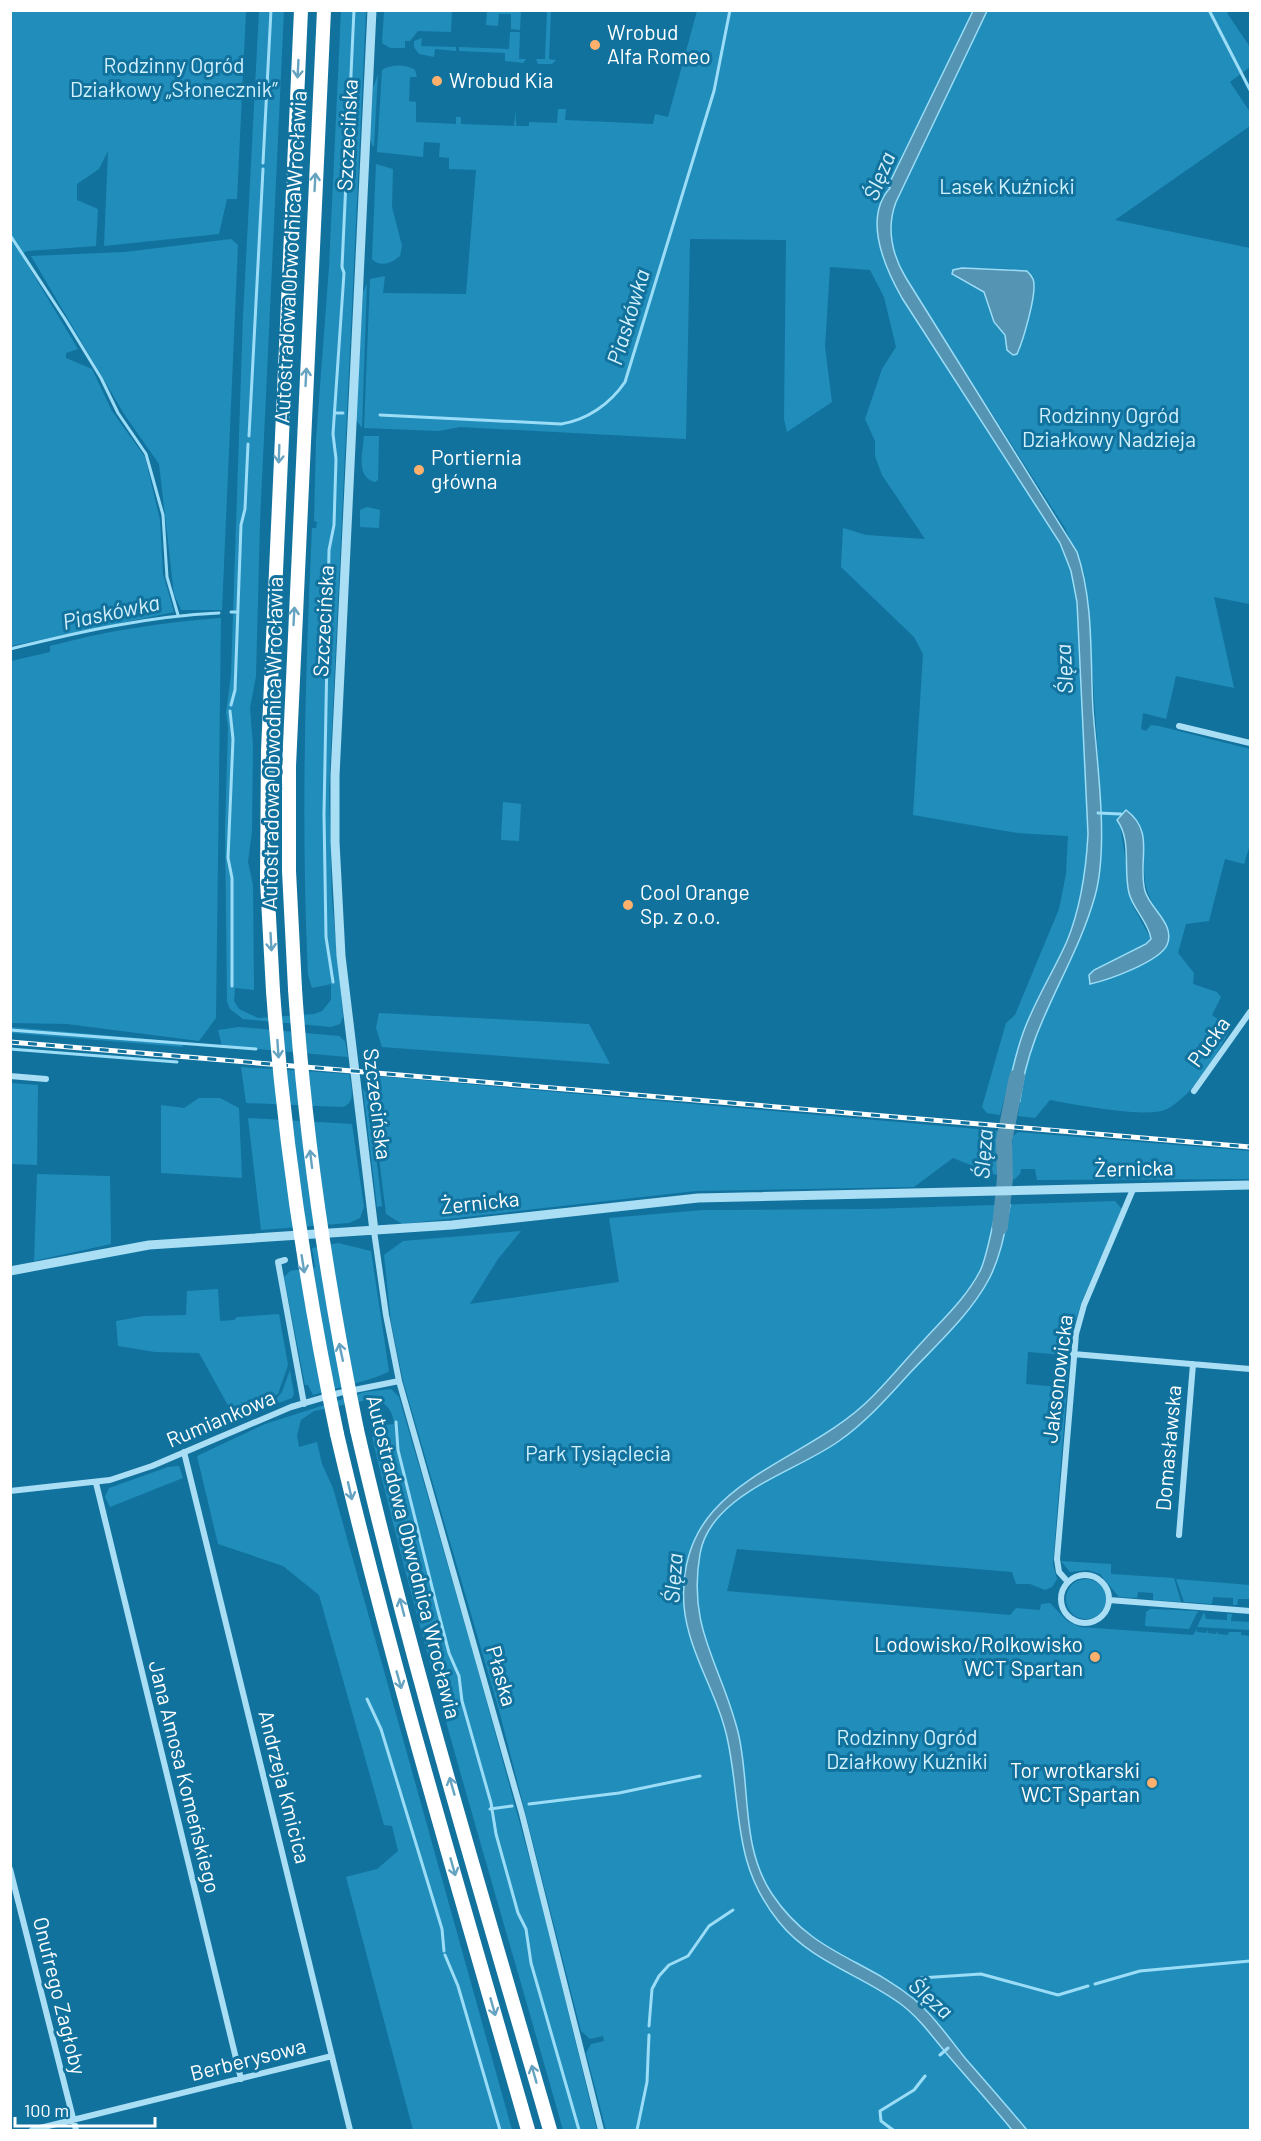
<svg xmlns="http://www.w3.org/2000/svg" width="1261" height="2141" font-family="Barlow,sans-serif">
	<rect width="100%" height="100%" fill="#12729e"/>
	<path fill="#218dbb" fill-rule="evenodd" d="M10,11H246L237,199H227L219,234L104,246L108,151L99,169L77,184V200L98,209L96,246L27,251L21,254L78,349L66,353V358L92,369L112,411L145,457L160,520L163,574L174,612L11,646Z
		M259,11H284L260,522L256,676L250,708L253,745L252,831L248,862L253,885L254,990L235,988L234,1001L239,1009L258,1018L314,1014L322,1011L331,1000V984L312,988L308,975C301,826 305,677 312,528H316L317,522L314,521L316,440L329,267L341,11H366L329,791L332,900L343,1017L340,1024L331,1027L243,1019L230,1009L227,1002L225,830L228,727L226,713L231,675L243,316Z
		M384,11H452L451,32L418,31L410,41H405V48H390L382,43Z
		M487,11H521L520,30L511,29V14H499L498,26L486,25Z
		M547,11H551L549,59L556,60L552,64H538L536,59H545Z
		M697,11H973L888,186L890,188C869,228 882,261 902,298L1060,543L1071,571L1077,602L1088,834L1086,868L1080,903L1067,940L1022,1034L1000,1115L987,1113L982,1107L1006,1023L1015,1015L1059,909L1066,874L1068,836L1017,833L913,815L923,654L914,637L841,567L843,528L866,535L925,539L882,475L875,456V441L865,419L882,369L896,347L884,297L870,270L830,267L825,347L832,402L787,432L784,419L786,240L690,239L686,439L460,427L439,431L364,428L370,279L385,276L383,293L466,294L476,170L449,169V158L439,157L440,143L424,142L423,157L377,152L382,70C391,64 406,64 415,70L417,77H410L409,101L416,102V122L456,124V117H461V124L514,126L516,110V126H529V122L557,123L558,109H566L565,120L653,124L655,114L668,117Z
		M987,11H1230L1227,13L1250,47V67L1230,82L1250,112V126L1115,220L1250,248V600L1249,604L1214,597L1234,688L1176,676L1166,719L1143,713L1141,729L1146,731L1151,725L1159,726L1250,749V845L1244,864L1225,859L1209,921L1186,924L1178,953L1194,973L1193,984L1217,992L1221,997L1212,1015L1231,1028C1216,1055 1197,1091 1169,1108C1151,1120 1073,1104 1050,1100L1035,1118L1018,1116L1023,1078L1035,1034L1084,930L1100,848L1102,816L1087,592L1084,573L1065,528L898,266C891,245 888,224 896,202ZM962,268L1011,269L1034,287L1017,354L1013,355L1007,350L1005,335L994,322L984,292L966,279ZM1120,825L1144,845C1144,884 1142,890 1165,922L1157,957L1090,984L1089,975L1094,970L1146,944L1151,939L1133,906Z
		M510,32H520L519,59H526L523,63L505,61V53L459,51V47L509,49Z
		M422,38L421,46L456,47V51L435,49L434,57L419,54L414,47V41Z
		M378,74L374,146L373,147L370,139L373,88Z
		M376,164L393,169L392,207L402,246L400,256C392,263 380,268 372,259Z
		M231,239L238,245L222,610H181L174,594L159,464L124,414L31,256L125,252Z
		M367,283L362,428L356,420L363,292Z
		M364,436H379L378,480L375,482C355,477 363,452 364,436Z
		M367,507L380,510L379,528L360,527V510Z
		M221,618L216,1018L199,1041L67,1024L11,1023V661L50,652V646C106,631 163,622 221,618Z
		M503,802L521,804L519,841L501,840Z
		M379,1013L589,1024L610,1064L382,1047L376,1028Z
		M11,1027L170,1041L182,1043L183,1047L11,1033Z
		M239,1027L339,1036L345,1041L348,1057L222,1046L218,1030Z
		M241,1067L349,1074C351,1086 357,1103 342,1107L246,1103Z
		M364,1075L1000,1131L998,1173L996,1175L953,1158L914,1187L696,1191L402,1224L386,1214L371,1094L366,1087Z
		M11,1083L38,1085L37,1165L11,1164Z
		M363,1089L369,1095L382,1206L377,1207Z
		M199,1098H220L239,1108L242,1178L161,1173V1105L184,1108Z
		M248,1118L352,1124L364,1207L360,1218L349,1223L261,1230Z
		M1018,1132L1250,1151V1179L1037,1180L1035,1169H1021L1020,1174L1014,1180L1010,1169L1013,1136Z
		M37,1174L110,1176L111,1244L34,1261Z
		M1115,1201L1122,1209L1082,1301L1071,1336L1053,1564L1057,1579L1052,1587L1045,1590L1030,1584H1016L1012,1572L737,1549L727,1591L1010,1615L1016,1608L1040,1610L1041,1604L1050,1603L1067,1621L1080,1627L1193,1635L1197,1629V1632L1206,1633L1208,1630V1633L1216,1634L1217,1631L1218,1634L1228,1635L1229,1632H1241V1635L1250,1636V2130H606L586,2053L591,2044L604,2041L603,2036L590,2039L581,2031L499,1710L403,1381L391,1322L384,1255L403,1241L521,1231L498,1259L470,1304L619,1282L609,1218L703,1210L870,1209ZM1028,1352L1063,1355L1059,1387L1026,1384Z
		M338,1243L371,1251L389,1371C384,1377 326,1391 313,1395L308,1385H305L284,1277L290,1271L315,1267L312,1248Z
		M218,1289L220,1321L234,1320L237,1317L279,1314L288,1365L278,1394L235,1418L199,1353L155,1352L118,1346L116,1321L144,1316L186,1315L187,1291Z
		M290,1370L294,1394L292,1398L270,1406L282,1392Z
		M391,1389L399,1397L475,1659L541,1901L597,2130H563C498,1900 427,1670 372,1437L375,1436L374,1426L394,1424C393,1410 385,1401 372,1399L314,1411L301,1420L297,1435L299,1447L317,1442L322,1464L333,1488L512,2130H413L346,1877L377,1869L398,1851L392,1826L384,1825L319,1595L283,1566L218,1544L197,1456L265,1424L365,1392Z
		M179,1466L183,1478L110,1507L105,1497L109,1488L168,1467Z
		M1061,1561L1111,1564V1574L1174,1578L1181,1602L1153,1600V1593L1138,1592L1137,1598L1119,1597L1100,1574L1088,1570L1070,1572Z
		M1176,1579L1250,1585V1599H1238L1237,1605H1233V1598L1213,1597L1212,1604L1184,1602Z
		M1066 1599a20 20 0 1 1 40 0a20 20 0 1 1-40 0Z
		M1150,1609H1153L1198,1611L1189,1629L1145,1626L1146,1612Z
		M1204,1612L1206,1619L1227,1620V1614H1232L1231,1621L1250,1622V1630L1197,1627Z"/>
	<path fill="#5595b3" stroke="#9bddf7" stroke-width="1.5" d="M973,11H987L896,202C886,228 892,255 906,278L1077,552C1094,603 1090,657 1093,710C1097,763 1109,846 1095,896C1075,968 1028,1025 1020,1101L1006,1098C1011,1077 1015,1056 1022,1036C1033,1003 1053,973 1067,941C1081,907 1086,871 1088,834L1077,602L1071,571L1060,543L902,298C885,268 862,219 890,188L888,186Z
		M962,268L1027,271C1028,272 1032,277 1033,279C1038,291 1023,341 1017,354L1013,355L1007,350L1005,335L994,322L984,292L952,274L953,270Z
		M1126,810C1156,832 1137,861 1145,891C1150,909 1176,924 1167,945C1159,962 1108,980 1090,984L1089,975L1094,970L1146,944L1151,939C1149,923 1133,909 1129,893C1123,869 1132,841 1117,820Z
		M999,1205H1010C1005,1231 1001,1256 989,1279C970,1315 935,1346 908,1375C886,1399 866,1422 839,1441C796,1472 710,1494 700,1554C687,1629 721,1664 738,1732C751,1785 740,1846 772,1894C812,1954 864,1958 914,1999C934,2016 949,2038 965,2058C986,2082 1007,2106 1027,2130H1012C991,2104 968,2079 946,2053C932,2036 919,2018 902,2005C862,1975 811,1962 779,1922C732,1864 742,1810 728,1742C719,1695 688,1653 684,1606C675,1479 801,1469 872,1397C890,1379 906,1359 924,1340C944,1318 966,1298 980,1271C988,1256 994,1211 999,1205Z"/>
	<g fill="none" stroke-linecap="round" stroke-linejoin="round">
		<path stroke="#9bddf7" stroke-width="3" d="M1209,10L1250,90
			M263,163L271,10
			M10,235L65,319L101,378L118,413L146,454L163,515L167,577L178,615
			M335,413H343
			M380,415L561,424C587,420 610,404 625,382L714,91L730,10
			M249,436L263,169
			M231,612H238
			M10,649C79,632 149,616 219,613
			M231,705L235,690L241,525L245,509L248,444
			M230,711L233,739L228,858L232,878V986
			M1098,813L1121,814
			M333,982L326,937L324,814L329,550L334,525L336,459L333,434L344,273L342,267L354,10
			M10,1030L256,1049
			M10,1049L177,1062
			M396,1422L398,1450L437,1607L449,1653L459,1676L462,1701L491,1803L496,1834L518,1913L526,1929L531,1963L579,2130
			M367,1699L381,1729L442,1929L444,1951
			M529,1804L619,1793L700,1776
			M490,1809L512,1806
			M445,1955L458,1986L500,2130
			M920,1978L981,1974L1058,1995L1088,1986
			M1095,1984L1140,1971L1250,1961
			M649,2026L652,1989L659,1976L669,1965L688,1956L709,1926L733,1910
			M940,2055L948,2048
			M637,2130L647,2082L649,2035
			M893,2130L881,2121L880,2111L914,2090L925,2076"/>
		<path stroke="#5595b3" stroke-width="16" d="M1000,1227L1005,1178L1004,1141L1017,1077"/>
		<path stroke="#a9def4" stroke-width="6" d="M1179,726L1250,743
			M10,1076L46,1079
			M1194,1091L1250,1012
			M374,1231L386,1315L399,1381L522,1814L601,2130
			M285,1260L278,1262L304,1404
			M1073,1354L1250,1369
			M184,1452L350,2130
			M96,1483L241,2079
			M10,1491L110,1480L152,1466L291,1407L339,1393L399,1381
			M1179,1535L1193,1364
			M1061 1599a24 24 0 1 1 48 0a24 24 0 1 1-48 0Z
			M1068,1582L1059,1572L1057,1559L1076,1334L1084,1305L1134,1187
			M1109,1600L1250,1611
			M10,1869L76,2130
			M32,2130L332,2056"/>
		<path stroke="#a9def4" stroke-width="9" d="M372,10L335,776V842L341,956L374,1231
			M10,1271L149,1245L452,1225L698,1198L1250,1185"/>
		<path stroke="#fff" stroke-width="14" d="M295,989L289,871V766L324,10
			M273,991L267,880L268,751L301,10
			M357,1430C411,1665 483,1898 550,2130
			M337,1434C392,1669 462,1899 528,2130"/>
		<g stroke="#fff" stroke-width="5">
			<path id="rail" d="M10,1042L1250,1147"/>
		</g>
		<use href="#rail" stroke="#12729e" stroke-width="3" stroke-dasharray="9" stroke-linecap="butt"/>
		<path stroke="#fff" stroke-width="14" d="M295,989C305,1138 327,1284 357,1430
			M273,991C284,1141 306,1287 337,1434"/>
	</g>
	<defs><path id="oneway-shaft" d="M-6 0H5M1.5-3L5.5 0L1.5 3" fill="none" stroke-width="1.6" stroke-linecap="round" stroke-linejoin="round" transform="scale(1.5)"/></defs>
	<g stroke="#65a3c0">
		<use href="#oneway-shaft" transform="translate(298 69) rotate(93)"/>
		<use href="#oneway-shaft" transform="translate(315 182) rotate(-87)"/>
		<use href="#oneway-shaft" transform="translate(306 377) rotate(-87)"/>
		<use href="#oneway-shaft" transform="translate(279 454) rotate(92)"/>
		<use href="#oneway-shaft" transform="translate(294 616) rotate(-87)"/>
		<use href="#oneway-shaft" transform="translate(271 942) rotate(87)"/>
		<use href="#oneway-shaft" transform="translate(278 1049) rotate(86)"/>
		<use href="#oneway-shaft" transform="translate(311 1159) rotate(-97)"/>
		<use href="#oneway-shaft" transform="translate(303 1264) rotate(81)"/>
		<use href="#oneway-shaft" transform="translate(341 1352) rotate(-102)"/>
		<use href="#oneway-shaft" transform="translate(350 1491) rotate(77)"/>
		<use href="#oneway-shaft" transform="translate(402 1607) rotate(-105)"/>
		<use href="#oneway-shaft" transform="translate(399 1680) rotate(74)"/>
		<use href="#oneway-shaft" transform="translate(452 1786) rotate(-106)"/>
		<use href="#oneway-shaft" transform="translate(453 1867) rotate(74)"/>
		<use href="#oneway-shaft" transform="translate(493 2007) rotate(74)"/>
		<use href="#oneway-shaft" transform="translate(534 2074) rotate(-106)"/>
	</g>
	<g fill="#ffb06c" stroke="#12729e" stroke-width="2">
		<circle cx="595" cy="45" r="6"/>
		<circle cx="437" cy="81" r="6"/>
		<circle cx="419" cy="470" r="6"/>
		<circle cx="628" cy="905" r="6"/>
		<circle cx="1095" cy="1657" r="6"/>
		<circle cx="1152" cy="1783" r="6"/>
	</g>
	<g text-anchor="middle" stroke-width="6" stroke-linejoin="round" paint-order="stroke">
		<g font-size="21" fill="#fff" stroke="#12729e" text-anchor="start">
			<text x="607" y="40">Wrobud<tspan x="607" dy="24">Alfa Romeo</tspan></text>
			<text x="449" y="88">Wrobud Kia</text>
			<text x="431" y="465">Portiernia<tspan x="431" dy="24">główna</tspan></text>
			<text x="640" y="900">Cool Orange<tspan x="640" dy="24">Sp. z o.o.</tspan></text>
			<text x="1083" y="1652" text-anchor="end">Lodowisko/Rolkowisko<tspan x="1083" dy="24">WCT Spartan</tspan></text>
			<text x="1140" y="1778" text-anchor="end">Tor wrotkarski<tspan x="1140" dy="24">WCT Spartan</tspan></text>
		</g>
		<g font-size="21" fill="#d1f1fe" stroke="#12729e">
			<text x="174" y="73">Rodzinny Ogród<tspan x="174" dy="24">Działkowy „Słonecznik”</tspan></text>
			<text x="1007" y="194">Lasek Kuźnicki</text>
			<text x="1109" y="423">Rodzinny Ogród<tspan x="1109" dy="24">Działkowy Nadzieja</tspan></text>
			<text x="598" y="1461">Park Tysiąclecia</text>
			<text x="907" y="1745">Rodzinny Ogród<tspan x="907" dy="24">Działkowy Kuźniki</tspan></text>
		</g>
		<g font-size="21" fill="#fff" stroke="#12729e">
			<text transform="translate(348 135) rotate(-87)" y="7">Szczecińska</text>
			<text transform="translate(291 257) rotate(-87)" y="7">Autostradowa Obwodnica Wrocławia</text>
			<text transform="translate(324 621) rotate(-87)" y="7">Szczecińska</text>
			<text transform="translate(273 743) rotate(-89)" y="7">Autostradowa Obwodnica Wrocławia</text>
			<text transform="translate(1209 1042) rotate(-54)" y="7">Pucka</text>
			<text transform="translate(377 1104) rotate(83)" y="7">Szczecińska</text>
			<text transform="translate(1134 1169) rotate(-1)" y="7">Żernicka</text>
			<text transform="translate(480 1203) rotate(-6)" y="7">Żernicka</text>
			<text transform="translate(1058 1379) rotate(-83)" y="7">Jaksonowicka</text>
			<text transform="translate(221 1419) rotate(-23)" y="7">Rumiankowa</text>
			<text transform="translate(1169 1448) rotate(-85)" y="7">Domasławska</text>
			<text transform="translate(413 1557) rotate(76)" y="7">Autostradowa Obwodnica Wrocławia</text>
			<text transform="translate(501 1676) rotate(74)" y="7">Płaska</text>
			<text transform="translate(184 1777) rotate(76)" y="7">Jana Amosa Komeńskiego</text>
			<text transform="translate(284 1787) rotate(76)" y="7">Andrzeja Kmicica</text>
			<text transform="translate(59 1996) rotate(76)" y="7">Onufrego Zagłoby</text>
			<text transform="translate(248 2060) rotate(-14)" y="7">Berberysowa</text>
		</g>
		<g font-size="22" font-style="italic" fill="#d6f1fd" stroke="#12729e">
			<text transform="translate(879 176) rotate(-68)" y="8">Ślęza</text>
			<text transform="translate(628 317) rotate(-73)" y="8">Piaskówka</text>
			<text transform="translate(111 612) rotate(-12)" y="8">Piaskówka</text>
			<text transform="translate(1064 669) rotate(-93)" y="8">Ślęza</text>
			<text transform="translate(983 1154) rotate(-86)" y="8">Ślęza</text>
			<text transform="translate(673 1578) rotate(-86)" y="8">Ślęza</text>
			<text transform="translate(931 1998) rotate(41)" y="8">Ślęza</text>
		</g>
	</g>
	<rect width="1261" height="2141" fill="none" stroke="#ffffff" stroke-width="24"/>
	<path d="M15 2117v9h140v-9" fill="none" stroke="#ffffff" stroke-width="3"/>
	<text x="24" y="2117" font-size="18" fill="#ffffff" stroke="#12729e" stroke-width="4.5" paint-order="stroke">100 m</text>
</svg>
